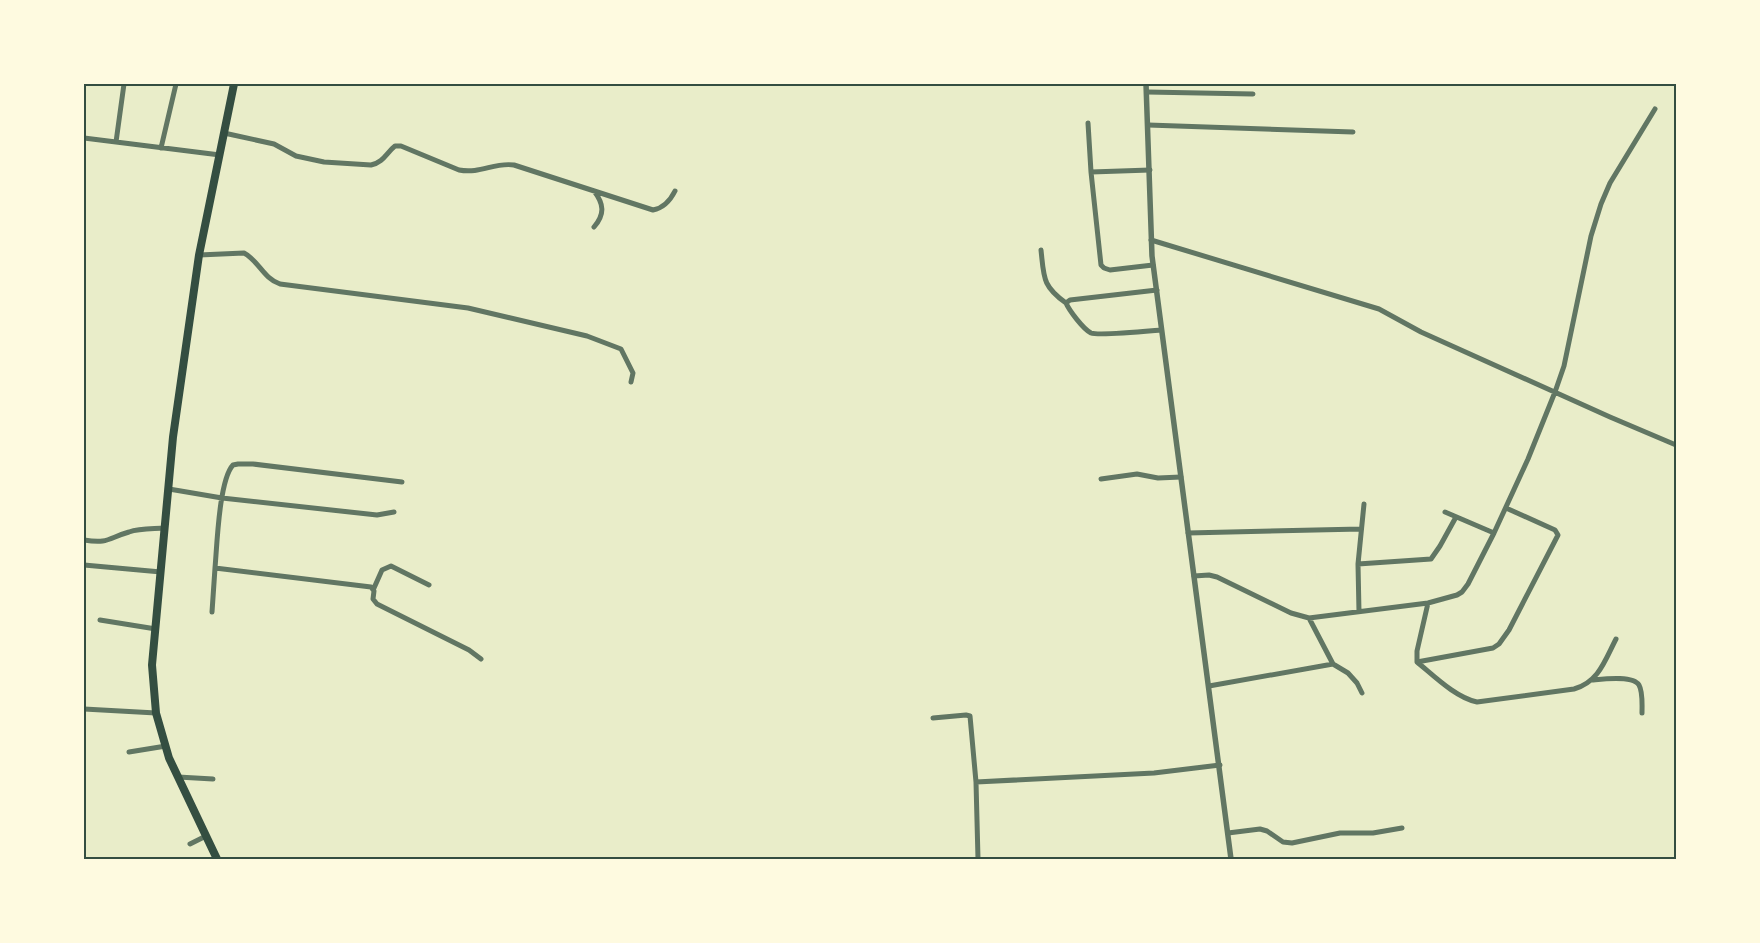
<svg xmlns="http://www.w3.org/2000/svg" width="1760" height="943" font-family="'Titillium Web',sans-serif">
	<rect width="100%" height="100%" fill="#e9edc9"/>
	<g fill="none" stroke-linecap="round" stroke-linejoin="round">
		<path stroke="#617663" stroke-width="5" d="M1147,92L1253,94
			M1088,123L1091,172L1101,265L1104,268L1110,270L1153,265
			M1148,125L1353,132
			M224,133L274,144L296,156L324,162L371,165C384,162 386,153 395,146H401L459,170C481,174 494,162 514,165L653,210C664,208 670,201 675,191
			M84,138L220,155
			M116,142L124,84
			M161,148L176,84
			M1091,172L1150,170
			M594,191C604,204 605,214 594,227
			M1151,240L1379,309L1421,332L1610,417L1676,445
			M1041,250C1044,277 1042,286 1066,303
			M199,255L244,253C259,261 263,278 280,284L468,308L587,336L621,349L633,373L631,382
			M1157,290L1070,300L1066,303C1069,310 1083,329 1091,333C1099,336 1149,331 1161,330
			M1101,479L1137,474L1158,478L1181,477
			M402,482L253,464H238L233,465C219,480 217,546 215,568L371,587L374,591L373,599L377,604L469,650L481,659
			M169,489L222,498L377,515L394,512
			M1445,512L1494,533
			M1188,533L1361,529
			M84,540C109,544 108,538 129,532C140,528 153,529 165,528
			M1358,564L1364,504
			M84,565L161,572
			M1194,576L1209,575L1217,577L1291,613L1309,618L1428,603L1457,595L1462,592L1468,584L1494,533L1528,459L1555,392L1564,366L1591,236L1601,204L1610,183L1655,109
			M374,588L382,570L391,566L429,585
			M1428,603L1417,651V662C1433,675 1456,698 1477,702L1574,689C1599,682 1605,660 1616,639
			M212,612L215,568
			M1359,612L1358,564L1431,559L1440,546L1456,517
			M1309,618L1333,664L1348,673L1357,683L1362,693
			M100,620L156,629
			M1417,662L1493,648L1499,644L1509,630L1558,535L1555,530L1506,508
			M1592,680C1603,679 1633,675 1639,685C1643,692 1642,705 1642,713
			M1209,686L1333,664
			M84,709L156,713
			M933,718L966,715L970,716L976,782L1154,773L1220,765
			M129,752L166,746
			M178,777L213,779
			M976,782L978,859
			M1228,833L1260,829L1267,831L1283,842L1292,843L1340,833H1373L1402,828
			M190,844L206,836"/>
		<path stroke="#617663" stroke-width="5.5" d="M1146,84L1152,256L1231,859"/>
		<path stroke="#344e41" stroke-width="8" d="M217,859L169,758L156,713L152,665L173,437L199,255L234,84"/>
	</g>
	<rect width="1760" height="943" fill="none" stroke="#fefae0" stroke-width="170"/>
	<rect x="85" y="85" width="1590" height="773" fill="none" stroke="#344e41" stroke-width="2"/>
</svg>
